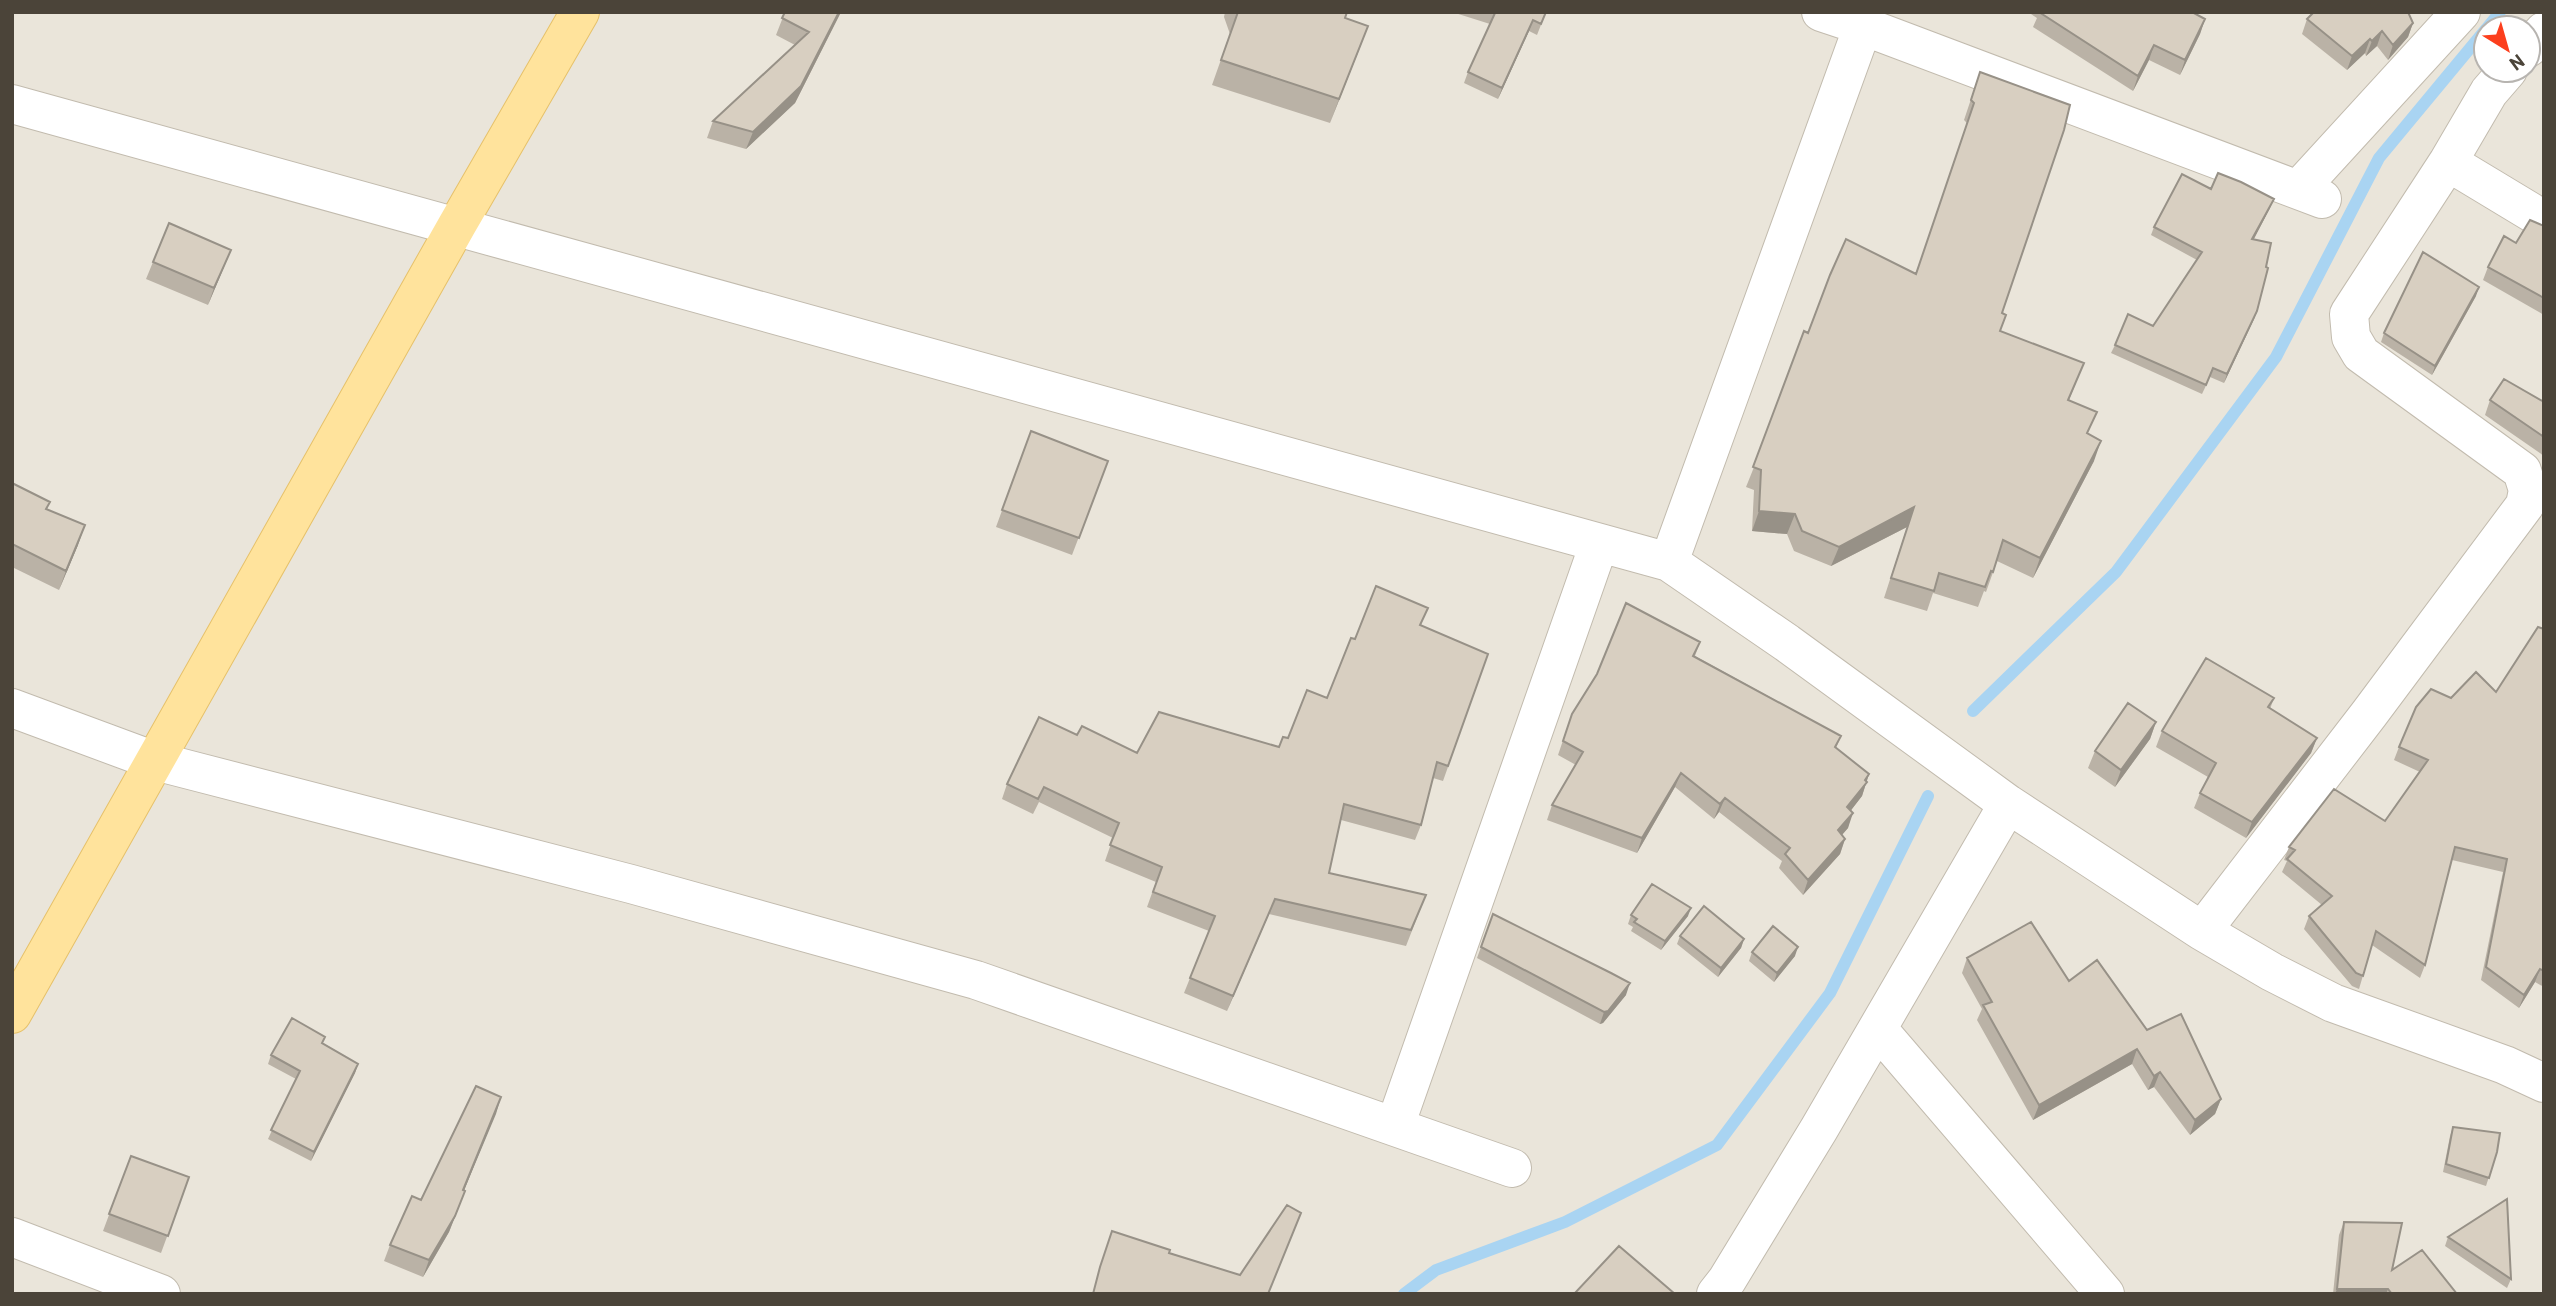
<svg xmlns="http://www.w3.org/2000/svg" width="2556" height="1306" font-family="Barlow,sans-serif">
	<rect width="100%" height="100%" fill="#f6f3ec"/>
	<path fill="#eae5da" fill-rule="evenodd" d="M12,12H2544V1294H12ZM2486,28H2528V70H2486Z"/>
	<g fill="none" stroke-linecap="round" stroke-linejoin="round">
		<path stroke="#a9d4f2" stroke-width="12" d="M2487,28L2500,12
			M1973,711L2116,572L2276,357L2379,158L2486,29
			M1404,1294L1436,1270L1565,1222L1717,1145L1830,993L1928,796"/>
		<g stroke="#c2bbae" stroke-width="40">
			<path id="minor" d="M1821,12L1863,26L2322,199
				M2528,48L2544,31
				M12,104L1669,562L1787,643L2008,804L2202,931L2272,972L2333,1003L2505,1065L2544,1083
				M2448,162L2544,220
				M2298,190L2461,12
				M1669,562L1863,26
				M12,708L155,761L631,884L976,980L1512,1168
				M2202,931L2369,714L2525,505L2528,490L2522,471L2361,354L2351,337L2349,314L2448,162L2489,92L2508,70
				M1878,1029L2105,1294
				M1395,1126L1599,544
				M12,1237L161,1294
				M1716,1294L1727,1280L1819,1129L2008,804"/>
		</g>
		<g stroke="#e6c16a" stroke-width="40">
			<path id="major" d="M12,1014L457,225L580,12"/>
		</g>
		<use href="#minor" stroke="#fff" stroke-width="38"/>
		<use href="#major" stroke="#ffe39c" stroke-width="38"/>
	</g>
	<path fill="#bab2a6" d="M785,12H841L795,103L746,149L707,138L713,121L795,45L776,35Z
		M1225,12H1347L1345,18L1368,26L1330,123L1212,85L1230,34L1224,17Z
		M1452,12H1546L1537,35L1529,31L1498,99L1464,83L1468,72L1490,24Z
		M2028,12H2192L2205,19L2200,34L2180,75L2149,60L2133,91L2033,27L2037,18Z
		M2307,19L2413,23L2408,37L2388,60L2377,46L2366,56L2365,53L2347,70L2302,34Z
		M1980,72L2002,313L2000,331L2076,383L2069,400L2089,434L2094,461L2033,578L1997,561L1986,592L1984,591L1978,607L1933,593L1927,611L1884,598L1907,527L1831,566L1794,551L1787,534L1752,531L1754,490L1746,487L1808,333L1916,274L1967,123L1964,120Z
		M2211,189L2270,208L2254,239L2257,311L2254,319L2224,383L2210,377L2202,394L2111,353L2115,345L2153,326L2197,260L2151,235L2154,227Z
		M2544,226V315L2483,280L2488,267L2516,243Z
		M231,250L208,305L146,279L153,262Z
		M2476,296L2432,375L2381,342L2384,333Z
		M2490,400L2544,402V456L2485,415Z
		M1031,431L1108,461L1072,555L996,527Z
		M12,483L47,510L78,545L59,590L12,567Z
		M1421,626L1488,654L1443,781L1433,778L1421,825L1415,840L1341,820L1329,873L1426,895L1406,946L1269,914L1227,1011L1184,993L1209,931L1147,907L1156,882L1105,861L1113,838L1039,802L1033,814L1002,799L1007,784L1077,735L1137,753L1279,747L1327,698L1355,639Z
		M2544,629V987L2535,982L2519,1008L2481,980L2503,872L2452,860L2425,965L2420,978L2372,945L2359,989L2352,986L2304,929L2309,916L2322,905L2282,872L2287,861L2284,860L2289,847L2385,821L2420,772L2394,760L2399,747L2451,698L2496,692Z
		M1700,642L1695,656L1841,736L1836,748L1869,774L1862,796L1851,810L1848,828L1842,835L1845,839L1840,854L1803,895L1779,868L1782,861L1719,812L1714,819L1675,787L1637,853L1547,820L1552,805L1576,765L1558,755L1572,714Z
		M2274,698L2270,709L2317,738L2311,753L2246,838L2194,808L2200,793L2208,777L2156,747L2162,731Z
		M2156,722L2150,739L2115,787L2088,768L2095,751Z
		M1493,914L1626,995L1603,1023L1600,1024L1477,958Z
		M1631,915L1688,916L1661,950L1631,931L1633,927L1628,924Z
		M1680,936L1744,939L1741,948L1718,977L1677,944Z
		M1752,952L1795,956L1774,982L1749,961Z
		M1967,958L2069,981L2147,1030L2221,1099L2215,1114L2190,1135L2154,1087L2148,1090L2132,1064L2033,1120L1977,1020L1982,1009L1962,973Z
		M323,1043L358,1064L355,1073L311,1161L268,1139L296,1079L268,1064L271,1055Z
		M501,1097L464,1191L459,1207L449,1232L423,1277L384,1261L390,1245L421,1200Z
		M2453,1127L2497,1152L2486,1186L2443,1172L2450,1136Z
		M131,1156L189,1177L161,1253L103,1231Z
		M2344,1222L2392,1270L2457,1294H2333L2339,1235Z
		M2448,1237L2511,1279L2507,1288L2445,1246Z"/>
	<path fill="#979187" d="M839,12H841L795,103L746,149L753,132Z
		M2205,19L2200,34L2180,75L2185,60Z
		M1533,20L1529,31L1498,99L1502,88Z
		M2413,23L2408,37L2388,60L2393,45Z
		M1368,26L1359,50L1330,123L1339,99Z
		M2382,31L2377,46L2366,56L2372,41Z
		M2370,39L2365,53L2347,70L2352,56Z
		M2154,45L2149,60L2133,91L2138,76Z
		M2274,199L2270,208L2249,248L2252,239Z
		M231,250L224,267L208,305L214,288Z
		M2479,287L2476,296L2432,375L2435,366Z
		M2257,311L2254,319L2224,383L2227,374Z
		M2101,441L2094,461L2033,578L2040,558Z
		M1914,507L1907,527L1831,566L1839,547Z
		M1759,511L1795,514L1787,534L1752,531Z
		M85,525L78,545L59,590L66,571Z
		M2156,722L2150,739L2115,787L2121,770Z
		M2317,738L2311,753L2246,838L2252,822Z
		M1681,773L1675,787L1637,853L1642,838Z
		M1869,774L1862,796L1842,822L1847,807Z
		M1725,798L1719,812L1714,819L1720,804Z
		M1853,813L1848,828L1833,845L1838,830Z
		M1845,839L1840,854L1803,895L1808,880Z
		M1275,899L1269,914L1227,1011L1233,996Z
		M1691,908L1688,916L1661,950L1665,941Z
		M1744,939L1741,948L1718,977L1721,968Z
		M1798,947L1795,956L1774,982L1777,973Z
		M2540,969L2535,982L2519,1008L2524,995Z
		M1630,983L1626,995L1603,1023L1600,1024L1604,1012Z
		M2137,1049L2132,1064L2033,1120L2039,1105Z
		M358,1064L355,1073L311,1161L314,1152Z
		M2160,1072L2154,1087L2148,1090L2154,1076Z
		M501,1097L496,1114L457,1207L463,1190Z
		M2221,1099L2215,1114L2190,1135L2195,1120Z
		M465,1191L449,1232L423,1277L429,1260Z
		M2337,1289H2388L2386,1294H2335Z"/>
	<path fill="#d8cfc1" stroke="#979187" stroke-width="2" d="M785,12H839L801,86L753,132L713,121L809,32L782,18Z
		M1238,12H1347L1345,18L1368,26L1339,99L1221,60Z
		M1492,12H1546L1541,24L1533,20L1502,88L1468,72L1495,13Z
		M2039,12H2192L2205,19L2185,60L2154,45L2138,76Z
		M2314,12H2408L2413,23L2393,45L2382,31L2372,41L2370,39L2352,56L2307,19Z
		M1980,72L2070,105L2064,130L2002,313L2006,315L2000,331L2084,363L2068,400L2097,412L2087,433L2101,441L2040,558L2003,540L1993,572L1991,571L1985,587L1939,573L1934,591L1891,578L1914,507L1839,547L1802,531L1795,514L1759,511L1761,470L1753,467L1804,331L1808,333L1830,275L1846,239L1916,274L1974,103L1971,100Z
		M2218,173L2241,182L2274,199L2252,239L2271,243L2266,267L2268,268L2257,311L2227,374L2213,368L2206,385L2115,345L2128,314L2153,326L2202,252L2154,227L2182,174L2211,189Z
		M2530,220L2544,226V298L2488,267L2504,236L2516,243Z
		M169,223L231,250L214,288L153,262Z
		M2423,252L2479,287L2435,366L2384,333Z
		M2504,379L2544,402V437L2490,400Z
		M1031,431L1108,461L1079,538L1002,510Z
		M12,483L50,502L46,509L85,525L66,571L12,544Z
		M1376,586L1428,608L1420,625L1488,654L1448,766L1437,762L1421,825L1344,804L1329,873L1426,895L1411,930L1275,899L1233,996L1190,978L1215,916L1153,892L1162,867L1110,845L1119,823L1044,787L1038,799L1007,784L1039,717L1077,735L1082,726L1137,753L1159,712L1279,747L1283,737L1288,738L1307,690L1327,698L1351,638L1355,639Z
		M1626,603L1700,642L1693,656L1841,736L1835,747L1869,774L1865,780L1867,782L1847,807L1853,813L1838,830L1845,839L1808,880L1785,854L1790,848L1725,798L1720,804L1681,773L1642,838L1552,805L1583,752L1563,741L1572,714L1597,674Z
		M2538,627L2544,629V971L2540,969L2524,995L2486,967L2507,859L2455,847L2425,965L2376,931L2363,976L2356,973L2309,916L2332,896L2287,859L2295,850L2289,847L2334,789L2385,821L2428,760L2399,747L2416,707L2431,689L2451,698L2476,672L2496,692Z
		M2206,658L2274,698L2268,707L2317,738L2252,822L2200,793L2216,763L2162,731Z
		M2128,703L2156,722L2121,770L2095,751Z
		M1652,884L1691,908L1665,941L1634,922L1637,919L1631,915Z
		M1704,906L1744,939L1721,968L1680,936Z
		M1493,914L1611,973L1630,983L1608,1011L1604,1012L1481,947Z
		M2031,922L2069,981L2097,960L2147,1030L2181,1014L2221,1099L2195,1120L2160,1072L2154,1076L2137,1049L2039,1105L1983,1005L1992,1002L1967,958Z
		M1773,926L1798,947L1777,973L1752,952Z
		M292,1018L325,1037L322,1043L358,1064L314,1152L271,1130L300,1071L271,1055Z
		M476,1086L501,1097L463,1190L465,1191L455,1216L429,1260L390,1245L412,1196L421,1200Z
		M2453,1127L2500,1133L2497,1152L2489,1178L2446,1164Z
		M131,1156L189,1177L168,1236L109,1214Z
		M2507,1199L2511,1279L2448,1237Z
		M1287,1205L1301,1213L1268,1294H1093L1100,1267L1112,1231L1170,1250L1169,1253L1240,1275Z
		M2344,1222L2402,1223L2392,1270L2422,1250L2457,1294H2392L2388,1289H2337Z
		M1619,1246L1675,1294H1574Z"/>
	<rect width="2556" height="1306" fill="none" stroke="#4b4439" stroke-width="28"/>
	<g transform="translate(2507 49) rotate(143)"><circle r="33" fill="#ffffff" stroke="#b7b4b0" stroke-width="2"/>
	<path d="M0-5L12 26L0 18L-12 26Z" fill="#fc3f1d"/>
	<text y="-10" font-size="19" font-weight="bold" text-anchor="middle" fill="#4b4439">N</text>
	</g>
</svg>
